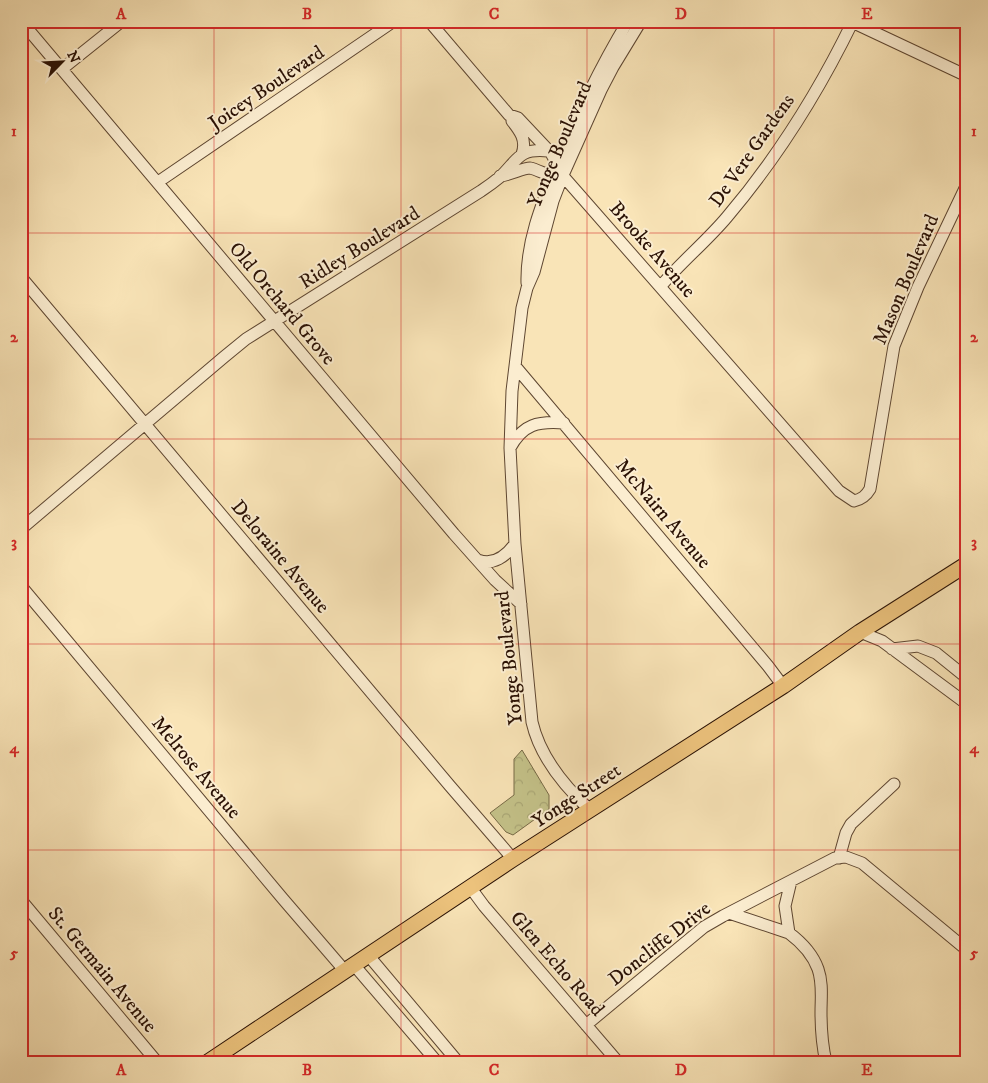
<svg xmlns="http://www.w3.org/2000/svg" width="988" height="1083" font-family="'IM FELL DW Pica',serif">
	<defs>
		<pattern id="park-crowns" width="20" height="18" patternUnits="userSpaceOnUse" patternTransform="scale(1.25)"><rect width="20" height="18" fill="#c4c289"/><path d="M2 6a3 3 0 1 1 6 0M12 15a3 3 0 1 1 6 0" fill="none" stroke="#a9a675"/></pattern>
	</defs>
	<rect width="100%" height="100%" fill="#f9e4b7"/>
	<filter id="stains"><feTurbulence type="fractalNoise" baseFrequency=".004" numOctaves="4"/><feColorMatrix values="0 0 0 0 .2 0 0 0 0 .09 0 0 0 0 .02 0 0 0 .5 -.17"/></filter>
	<radialGradient id="worn" r=".72"><stop offset=".6" stop-color="#630" stop-opacity="0"/><stop offset="1" stop-color="#630" stop-opacity=".3"/></radialGradient>
	<path fill="url(#park-crowns)" stroke="#776a46" d="M522,750L549,795V809L513,835L506,832L490,813L514,795V759Z"/>
	<g fill="none" stroke-linecap="round" stroke-linejoin="round">
		<g stroke="#5e4631" stroke-width="13">
			<path id="minor" d="M21,21L454,534L495,580L521,604
				M429,21L509,115L518,118L551,153L556,162V168L839,491L854,501C862,499 866,496 870,489L894,346L918,287L967,184
				M850,21L967,76
				M62,69L122,21
				M512,121C520,131 527,140 522,154
				M500,176C510,175 523,168 530,168C535,169 541,172 546,174L556,168
				M158,182L394,21
				M21,277L450,786L513,859
				M527,283C526,243 541,205 556,169C576,117 599,69 628,21
				M661,286C681,262 706,242 727,217C777,158 819,91 853,21
				M515,366L768,666L783,686
				M510,448C523,424 538,421 564,423
				M21,529L224,357L246,339L481,191C487,187 494,182 500,177C518,160 518,148 548,151
				M478,560C493,566 506,556 515,544
				M21,586L283,899L345,971
				M860,632L882,641L967,704
				M892,649L918,646L936,653L967,678
				M590,810C564,786 540,757 532,722L515,544L510,448L512,391L522,308L527,288L534,272L553,201L563,175L601,90L613,67L641,21
				M839,858L846,833L851,824L894,784
				M470,887L484,906L618,1062
				M21,900L157,1062
				M729,913L789,933C801,942 813,955 818,969C823,983 821,998 821,1012C821,1029 822,1045 826,1062
				M789,933L785,906L791,881
				M368,955L458,1062
				M354,965L437,1062
				M586,1025L704,927L723,916L835,858L846,857L862,863L967,950"/>
		</g>
		<g stroke="#2a1104" stroke-width="17">
			<path id="major" d="M208,1062L513,859L783,686L860,632L967,564"/>
		</g>
		<use href="#minor" stroke="#fbedd0" stroke-width="11"/>
		<use href="#major" stroke="#ecc27c" stroke-width="15"/>
	</g>
	<path fill="none" stroke="#d62828" stroke-width="1" stroke-opacity="0.55" d="M214,21V1062M401,21V1062M587,21V1062M774,21V1062M21,233H967M21,439H967M21,644H967M21,850H967"/>
	<g text-anchor="middle" stroke-width="4" stroke-linejoin="round" paint-order="stroke">
		<g font-size="20" fill="#2a1104" stroke="#fbedd0">
			<text transform="translate(266 87) rotate(-34)" y="7">Joicey Boulevard</text>
			<text transform="translate(559 144) rotate(-67)" y="7">Yonge Boulevard</text>
			<text transform="translate(751 150) rotate(-55)" y="7">De Vere Gardens</text>
			<text transform="translate(359 247) rotate(-32)" y="7">Ridley Boulevard</text>
			<text transform="translate(653 249) rotate(49)" y="7">Brooke Avenue</text>
			<text transform="translate(905 279) rotate(-67)" y="7">Mason Boulevard</text>
			<text transform="translate(283 303) rotate(50)" y="7">Old Orchard Grove</text>
			<text transform="translate(664 513) rotate(50)" y="7">McNairn Avenue</text>
			<text transform="translate(281 556) rotate(50)" y="7">Deloraine Avenue</text>
			<text transform="translate(508 658) rotate(-96)" y="7">Yonge Boulevard</text>
			<text transform="translate(197 767) rotate(50)" y="7">Melrose Avenue</text>
			<text transform="translate(576 795) rotate(-33)" y="7">Yonge Street</text>
			<text transform="translate(659 943) rotate(-38)" y="7">Doncliffe Drive</text>
			<text transform="translate(558 963) rotate(49)" y="7">Glen Echo Road</text>
			<text transform="translate(103 969) rotate(50)" y="7">St. Germain Avenue</text>
		</g>
	</g>
	<rect width="988" height="1083" fill="none" stroke="#f9e4b7" stroke-width="55"/>
	<g transform="translate(62 62) rotate(66)" stroke="#fbedd0" stroke-width="4" paint-order="stroke">
	<path d="M0-4L9 19L0 12L-9 19Z" fill="#2a1104"/>
	<text y="-8" font-size="14" font-weight="bold" text-anchor="middle" fill="#2a1104">N</text>
	</g>
	<rect x="28" y="28" width="932" height="1028" fill="none" stroke="#d62828" stroke-width="2"/>
	<g font-size="16" text-anchor="middle" font-weight="bold" fill="#d62828">
		<text x="121" y="19">A</text>
		<text x="307" y="19">B</text>
		<text x="494" y="19">C</text>
		<text x="681" y="19">D</text>
		<text x="867" y="19">E</text>
		<text x="14" y="136">1</text>
		<text x="974" y="136">1</text>
		<text x="14" y="342">2</text>
		<text x="974" y="342">2</text>
		<text x="14" y="547">3</text>
		<text x="974" y="547">3</text>
		<text x="14" y="753">4</text>
		<text x="974" y="753">4</text>
		<text x="14" y="958">5</text>
		<text x="974" y="958">5</text>
		<text x="121" y="1075">A</text>
		<text x="307" y="1075">B</text>
		<text x="494" y="1075">C</text>
		<text x="681" y="1075">D</text>
		<text x="867" y="1075">E</text>
	</g>
	<rect width="100%" height="100%" filter="url(#stains)"/>
	<rect width="100%" height="100%" fill="url(#worn)"/>
</svg>
